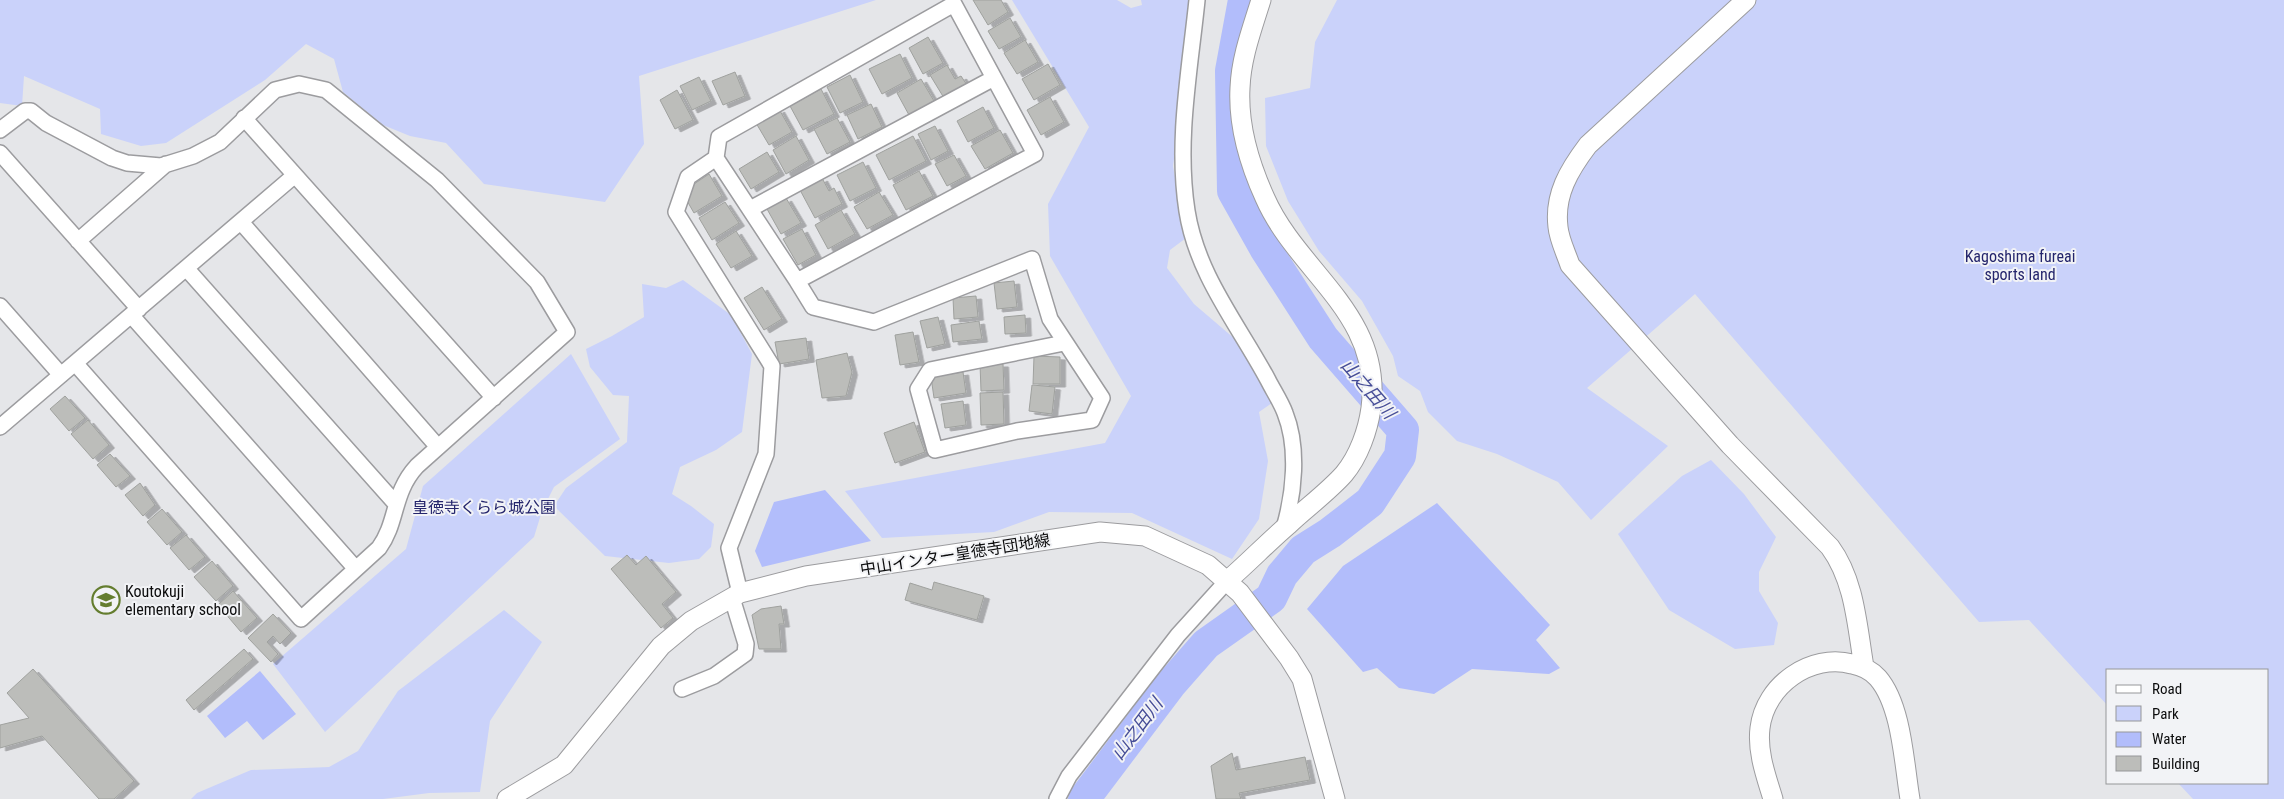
<svg xmlns="http://www.w3.org/2000/svg" width="2284" height="799" font-family="'Roboto Condensed','Noto Sans JP',sans-serif">
	<defs>
		<filter id="shadow"><feDropShadow dx="5.5" dy="3" stdDeviation="0" flood-color="#0004"/></filter>
	</defs>
	<rect width="100%" height="100%" fill="#e5e6e9"/>
	<path fill="#cad2fa" d="M0,0H876L639,76L644,144L605,202L484,184L446,143L410,136L383,125L343,92L334,59L306,44L265,80L166,143L141,146L101,134L100,109L24,76L22,106L0,103Z
		M1012,0H1117L1131,8L1142,5L1141,0H1191L1193,23L1173,166L1186,238L1170,250L1167,268L1194,304L1242,345L1279,398L1259,412L1268,461L1259,519L1232,559L1132,513L1049,512L994,532L882,538L845,491L1105,443L1131,396L1050,256L1048,204L1089,127Z
		M1337,0H2284V799H2193L2178,783H2268V670H2108V706L2029,620L1979,622L1695,294L1587,388L1668,446L1591,520L1558,482L1497,454L1457,441L1428,412L1420,391L1398,376L1393,356L1362,301L1319,251L1288,201L1266,146L1265,98L1310,88L1315,42Z
		M683,280L731,315L752,354L742,432L716,450L680,467L672,494L691,506L714,524L711,547L699,559L669,563L605,556L554,506L566,488L627,442L629,396L613,395L590,367L586,349L612,336L644,317L642,284L666,288Z
		M571,354L620,439L554,487L542,511L534,537L325,732L273,664L406,549L423,486Z
		M1711,460L1744,494L1776,537L1759,572V591L1778,623L1774,645L1735,649L1669,610L1618,534L1682,476Z
		M504,610L542,642L490,721L480,792L429,793L383,799H191L197,793L251,770L329,767L358,751L398,691Z"/>
	<path fill="#b2bdfb" d="M825,490L871,541L762,567L755,551L774,502Z
		M1437,503L1550,625L1536,640L1560,668L1549,674L1472,669L1434,694L1399,688L1377,668L1363,672L1307,609L1343,566Z
		M260,671L296,714L263,740L247,721L225,738L207,716Z"/>
	<g fill="none" stroke-linecap="round" stroke-linejoin="round">
		<path stroke="#b2bdfb" stroke-width="32" d="M1084,799L1170,685L1206,644L1271,598L1282,575L1303,550L1330,533L1370,502L1400,456L1403,430L1323,338L1265,248L1233,191L1231,71L1244,0"/>
	</g>
	<path fill="#bcbdba" stroke="#9fa19e" filter="url(#shadow)" d="M973,0H1001L1008,12L988,25Z
		M1010,18L1021,37L999,49L988,31Z
		M928,37L943,63L923,74L909,48Z
		M1025,40L1038,62L1017,74L1004,53Z
		M900,54L912,78L882,94L869,69Z
		M1048,64L1060,85L1034,100L1022,79Z
		M947,65L955,79L961,76L967,85L944,98L930,75Z
		M735,72L745,96L723,105L712,81Z
		M850,75L863,102L840,113L827,87Z
		M699,77L711,101L692,110L680,86Z
		M921,79L934,101L909,115L897,93Z
		M821,89L834,114L803,130L790,106Z
		M677,90L693,120L675,129L660,100Z
		M1050,97L1064,122L1041,135L1027,110Z
		M871,104L882,127L858,139L847,115Z
		M983,107L994,128L968,142L957,121Z
		M779,109L792,132L769,145L756,123Z
		M837,118L850,142L827,154L814,129Z
		M935,126L948,151L931,160L918,134Z
		M1000,130L1013,153L985,169L971,146Z
		M796,136L809,160L786,174L773,150Z
		M913,136L926,161L889,180L876,155Z
		M767,152L779,172L751,189L739,169Z
		M954,155L966,176L947,186L935,164Z
		M863,162L876,188L850,201L837,175Z
		M919,171L933,196L906,210L893,185Z
		M709,174L722,196L694,213L686,199L694,184Z
		M822,178L829,191L834,188L842,204L815,218L800,190Z
		M879,192L893,215L867,229L854,207Z
		M786,198L801,223L781,234L767,209Z
		M725,202L739,223L712,240L699,218Z
		M841,210L855,234L828,249L815,225Z
		M802,229L816,255L798,265L783,239Z
		M736,231L752,256L731,268L716,244Z
		M1014,281L1017,307L997,309L994,283Z
		M762,287L782,319L764,330L744,298Z
		M976,296L978,317L954,319L953,298Z
		M1025,315L1026,333L1005,334L1004,317Z
		M938,317L945,344L927,348L920,321Z
		M979,321L982,339L953,342L951,325Z
		M913,332L919,362L900,365L895,335Z
		M806,338L809,359L779,364L775,342Z
		M847,353L852,372L846,396L822,398L816,360Z
		M1034,356L1060,357V384H1033Z
		M980,364H1003L1004,390L981,391Z
		M963,372L966,393L934,398L931,377Z
		M1032,385L1055,387L1052,414L1029,411Z
		M1003,392L1004,424L981,425L980,393Z
		M65,396L85,418L69,431L50,409Z
		M963,401L966,425L945,428L941,404Z
		M88,420L109,445L93,459L71,434Z
		M914,422L925,452L895,463L884,433Z
		M110,454L130,476L116,487L97,465Z
		M140,483L155,505L143,516L125,495Z
		M162,509L182,532L167,545L147,522Z
		M186,535L205,557L189,570L170,548Z
		M627,555L636,565L646,556L676,592L662,604L673,618L661,628L611,569Z
		M212,561L233,586L216,601L194,577Z
		M934,582L984,596L977,620L905,600L910,583L932,590Z
		M233,591L257,618L241,632L218,605Z
		M781,606L784,624H779L781,649H759L752,615L761,609Z
		M273,614L291,633L280,644L273,636L267,642L278,654L271,662L248,638Z
		M244,649L253,659L194,710L186,700Z
		M33,669L134,781L114,799H99L42,736L0,748V725L29,718L7,693Z
		M1232,753L1236,770L1305,757L1310,780L1239,793L1241,799H1216L1211,766Z"/>
	<g fill="none" stroke-linecap="round" stroke-linejoin="round">
		<g stroke="#9c9c9f" stroke-width="18">
			<path id="minor" d="M1197,0C1190,69 1176,141 1187,211C1197,275 1238,324 1268,380C1273,390 1281,402 1285,413C1299,448 1294,494 1284,528
				M244,118L494,398
				M0,130L25,111H31L46,123L112,158L127,163L161,166L193,156L220,142L275,90L299,84L326,90L437,180L537,282L567,332L417,466C392,493 398,522 379,548L301,619L75,363
				M0,153L139,309
				M716,158L797,281
				M750,209L994,78
				M241,222L438,447
				M78,241L166,164
				M186,268L396,504
				M0,306L61,375
				M131,315L356,569
				M0,427L295,175
				M740,593L729,548L766,454L772,366L676,212L688,177L716,158L719,137L954,4L1035,154L797,281L813,307L874,322L1032,259L1050,319L1102,398L1092,420L1017,431L935,450L918,389L930,370L1064,343
				M682,689L714,676L745,654L746,644L732,598
				M1057,799L1069,776L1178,635L1227,581"/>
		</g>
		<g stroke="#9c9c9f" stroke-width="21">
			<path id="tertiary" d="M1746,0L1588,145C1569,170 1554,195 1558,227C1559,239 1566,253 1570,265L1730,445L1830,547C1855,581 1857,626 1864,667
				M1227,581C1248,563 1267,543 1288,525C1306,508 1328,492 1344,474C1359,456 1368,430 1371,408C1383,314 1298,273 1265,198C1250,165 1238,125 1240,88C1241,58 1252,29 1261,0
				M507,799L564,765L661,646L691,621L740,593L806,576L1100,532L1145,536L1208,565L1240,593L1289,658L1302,679L1335,799
				M1773,799C1766,776 1757,752 1760,728C1765,685 1811,653 1852,664C1862,666 1871,670 1878,678C1902,706 1904,764 1910,799"/>
		</g>
		<use href="#minor" stroke="#fff" stroke-width="15"/>
		<use href="#tertiary" stroke="#fff" stroke-width="19"/>
	</g>
	<defs>
		<g id="school-ring" transform="scale(1.4375)"><circle r="9.5" fill="#f2f3f6" stroke="#647d2f" stroke-width="1.5"/><path d="M0-5L7-2L0 1L-7-2ZM-4 1L0 2.5L4 1V4Q0 6-4 4Z" fill="#647d2f"/></g>
	</defs>
	<g fill-rule="evenodd">
		<use href="#school-ring" x="106" y="600"/>
	</g>
	<g text-anchor="middle" stroke-width="4" stroke-linejoin="round" paint-order="stroke">
		<g font-size="16" fill="#24256c" stroke="#f2f3f6">
			<text x="2020" y="262">Kagoshima fureai<tspan x="2020" dy="18">sports land</tspan></text>
			<text x="484" y="513">皇徳寺くらら城公園</text>
		</g>
		<g font-size="16" fill="#0c0c0d" stroke="#f2f3f6">
			<text transform="translate(955 554) rotate(-9)" y="6">中山インター皇徳寺団地線</text>
		</g>
		<g font-size="16" fill="#0c0c0d" stroke="#f2f3f6" text-anchor="start">
			<text x="125" y="597">Koutokuji<tspan x="125" dy="18">elementary school</tspan></text>
		</g>
		<g font-size="18" font-style="italic" fill="#464d97" stroke="#f2f3f6">
			<text transform="translate(1368 389) rotate(49)" y="6">山之田川</text>
			<text transform="translate(1137 729) rotate(-53)" y="6">山之田川</text>
		</g>
	</g>
	<rect x="2106" y="669" width="162" height="115" fill="#f2f3f6" stroke="#969799"/>
	<rect x="2116" y="685" width="25" height="8" fill="#ffffff" stroke="#969799"/>
	<text x="2152" y="694" font-size="15" fill="#0c0c0d">Road</text>
	<rect x="2116" y="706" width="25" height="15" fill="#cad2fa" stroke="#969799"/>
	<text x="2152" y="719" font-size="15" fill="#0c0c0d">Park</text>
	<rect x="2116" y="732" width="25" height="15" fill="#b2bdfb" stroke="#969799"/>
	<text x="2152" y="744" font-size="15" fill="#0c0c0d">Water</text>
	<rect x="2116" y="756" width="25" height="15" fill="#bcbdba" stroke="#969799"/>
	<text x="2152" y="769" font-size="15" fill="#0c0c0d">Building</text>
</svg>
